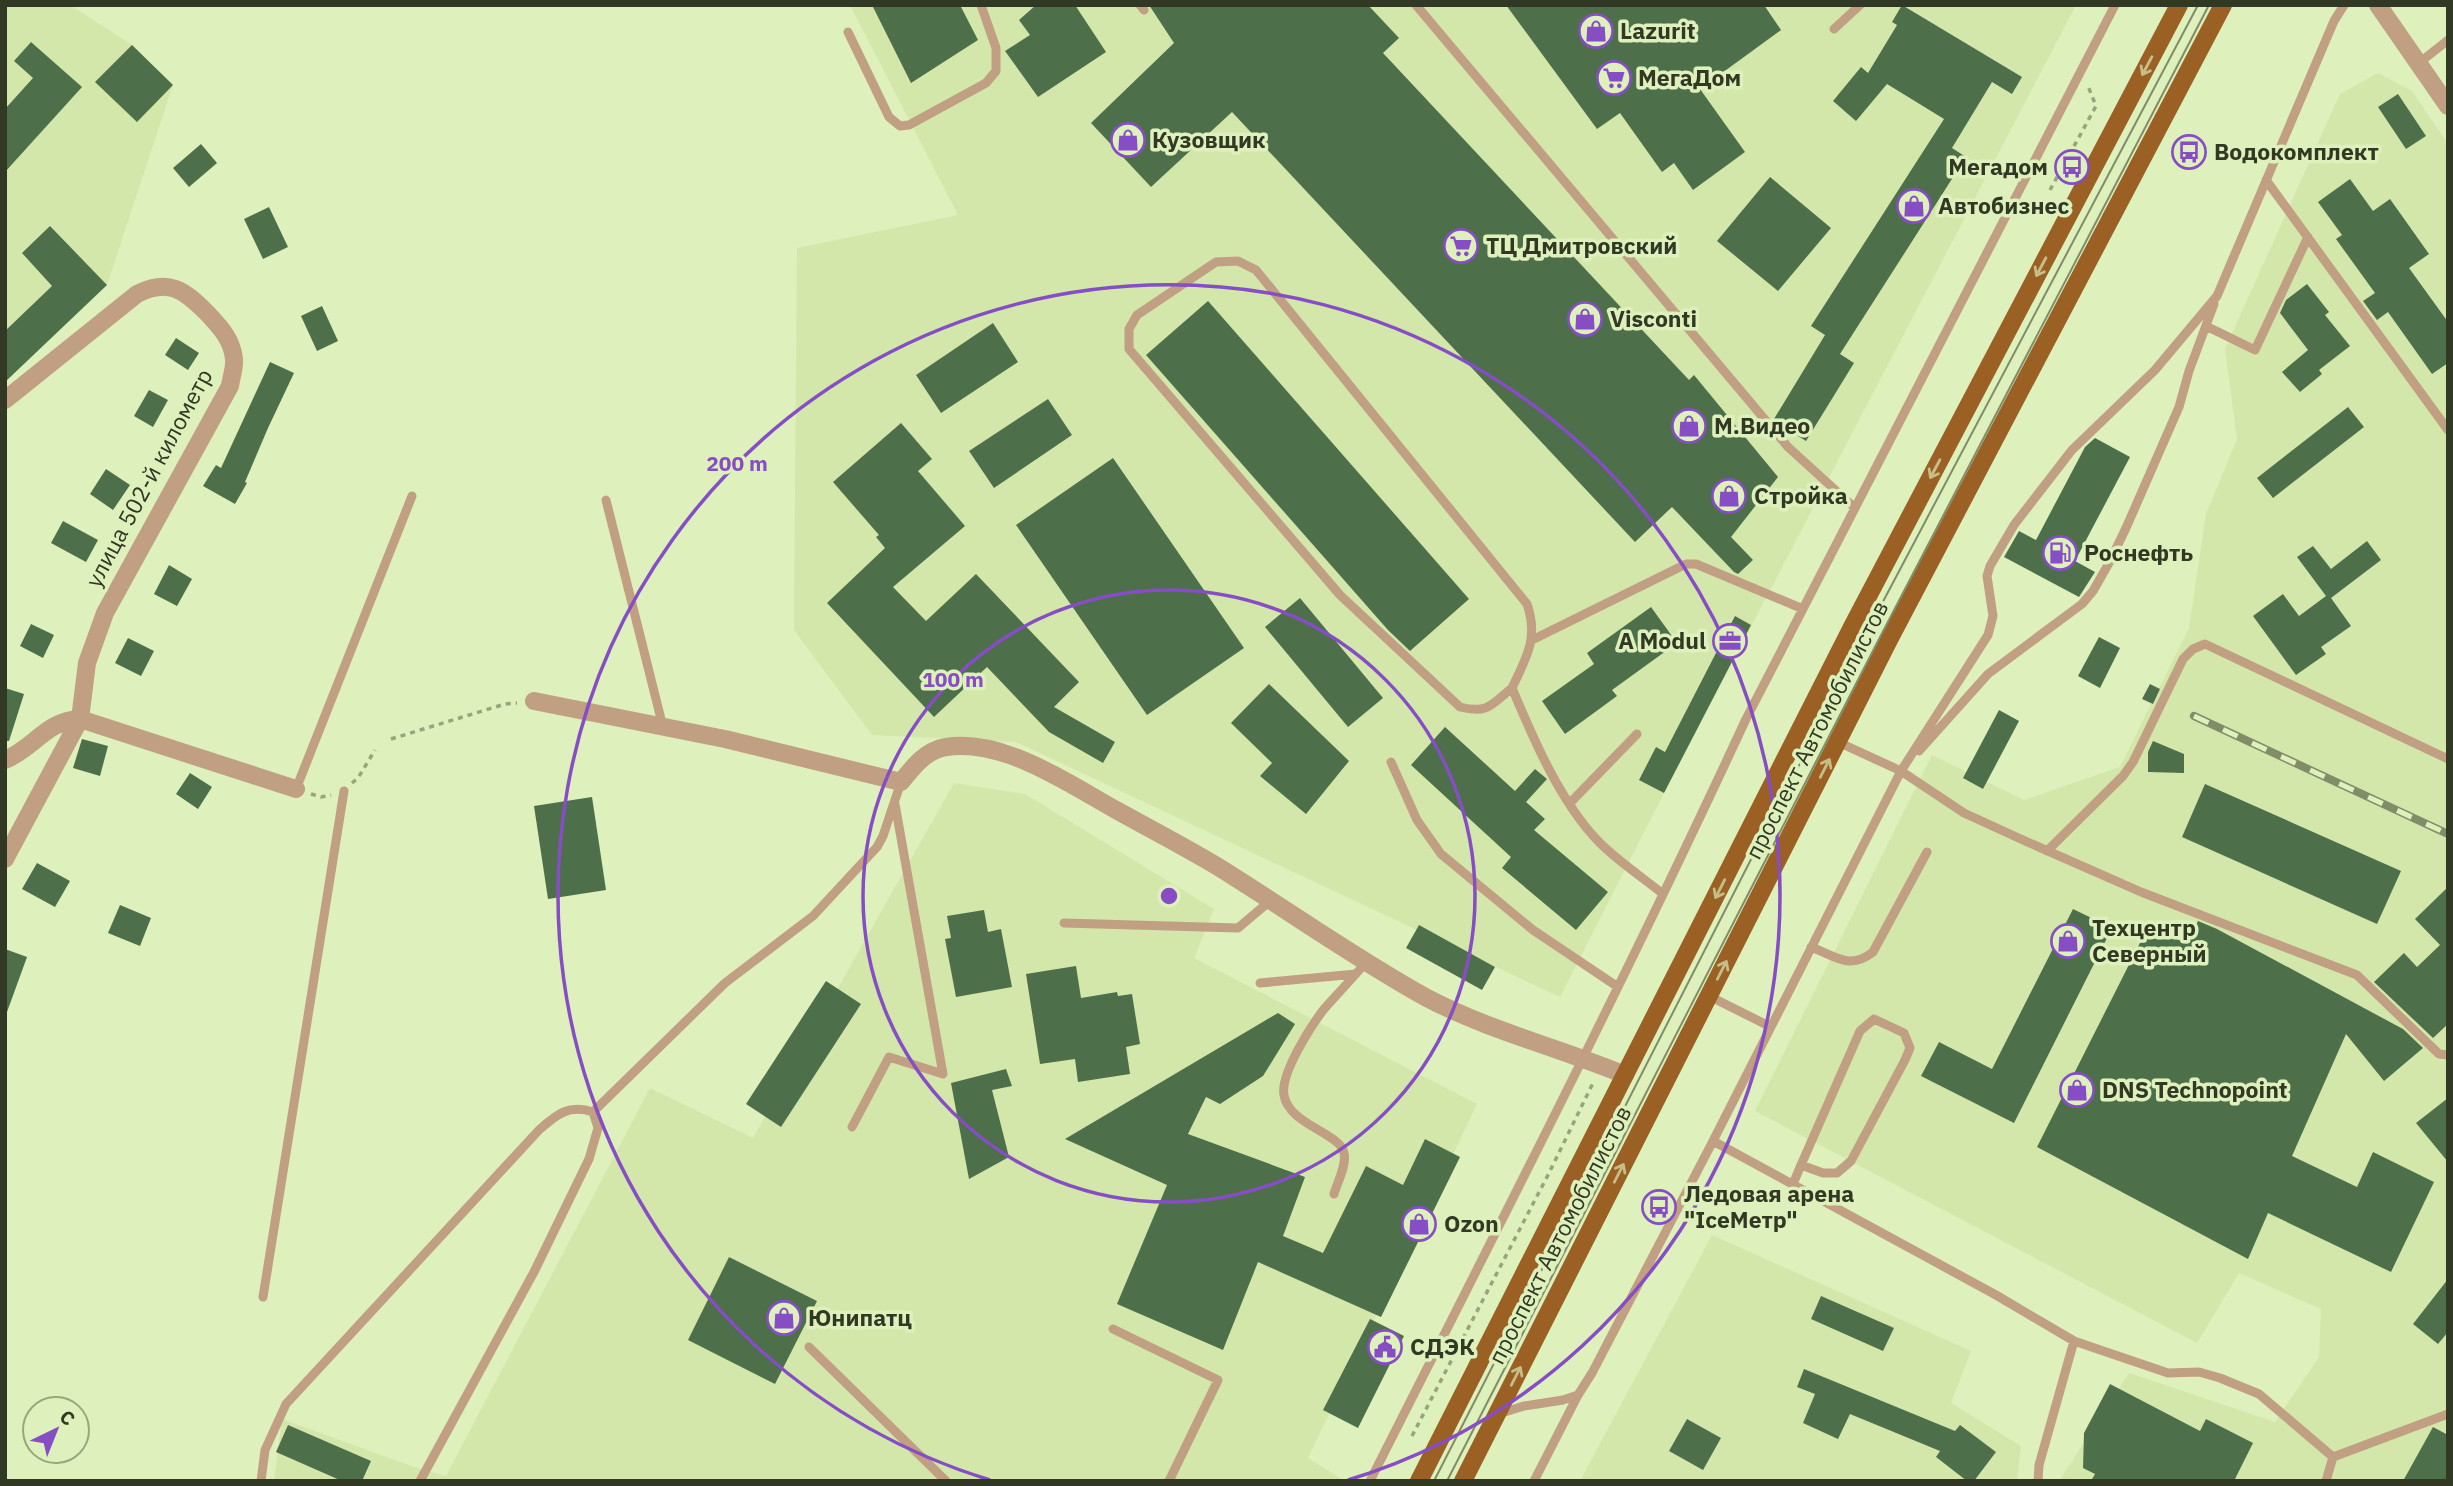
<svg xmlns="http://www.w3.org/2000/svg" width="2453" height="1486" font-family="'IBM Plex Sans',sans-serif">
	<rect width="100%" height="100%" fill="#def0bb"/>
	<path fill="#d3e7ab" d="M5,5H70L132,45L173,85L107,285L5,382Z
		M850,5H2076L1664,793L1560,997L1016,742L872,735L794,630L797,248L958,215Z
		M2378,73L2412,91L2448,144V1481H2059L2129,1373L2275,1422L2319,1357L2321,1309L2239,1273L2197,1343L1755,1111L1932,755L2024,800L2120,767L2189,628L2206,514L2237,439L2225,349L2340,94Z
		M954,783L1025,794L1214,909L1194,958L1477,1104L1308,1458L1340,1478L1338,1481H274L282,1419L411,1466L446,1476L650,1088L753,1138Z
		M1712,1235L1971,1351L1951,1403L2021,1446L2017,1481H1580Z"/>
	<path fill="#4d704b" d="M872,5H960L978,40L911,83Z
		M1036,5H1075L1106,52L1038,97L1005,51L1030,35L1019,20Z
		M1149,5H1368L1399,38L1383,53L1689,380L1694,375L1778,477L1731,537L1753,560L1738,574L1734,572L1672,507L1635,542L1232,112L1151,187L1091,123L1174,43Z
		M1506,5H1764L1781,30L1700,89L1745,152L1693,190L1674,163L1662,172L1620,113L1597,129Z
		M1902,5L2022,77L2012,94L1992,82L1952,148L1966,157L1840,354L1854,363L1806,441L1778,424L1774,419L1825,335L1811,326L1944,119L1887,84L1856,121L1833,101L1861,67L1868,73L1897,25L1892,22Z
		M31,42L82,87L5,172V109L33,78L14,61Z
		M132,45L173,85L137,122L95,82Z
		M2398,94L2426,136L2406,149L2378,107Z
		M201,144L217,163L189,187L173,168Z
		M1770,177L1831,228L1778,291L1717,241Z
		M2350,179L2373,211L2390,199L2429,254L2409,268L2448,322V363L2432,374L2388,312L2377,320L2363,301L2375,293L2336,239L2342,235L2318,202Z
		M269,207L288,247L263,259L244,219Z
		M50,226L107,285L5,382V331L52,286L22,253Z
		M2307,284L2329,312L2325,315L2350,346L2319,370L2322,374L2300,392L2282,372L2308,350L2280,313L2286,300Z
		M1208,301L1469,599L1410,651L1388,630L1146,355Z
		M322,306L338,341L317,351L301,316Z
		M993,323L1018,362L941,413L916,375Z
		M176,338L199,353L188,370L165,355Z
		M270,362L294,373L268,428L245,482L247,483L235,504L203,486L216,465L221,468Z
		M149,390L168,400L153,427L134,416Z
		M1048,399L1072,435L994,488L969,451Z
		M2348,407L2364,427L2273,498L2257,478Z
		M901,423L932,459L918,471L965,526L893,587L926,621L976,574L1079,682L1054,707L1115,742L1103,763L1049,732L987,667L934,717L827,603L885,548L876,537L879,535L833,482Z
		M2095,438L2130,457L2075,561L2095,572L2079,597L2004,557L2019,531L2036,540L2085,447Z
		M1113,458L1244,648L1147,715L1016,525Z
		M106,469L130,485L113,510L90,494Z
		M63,521L98,540L86,562L51,543Z
		M2367,541L2381,560L2331,598L2351,626L2321,647L2326,654L2296,675L2253,616L2283,594L2299,616L2326,596L2297,557L2313,546L2331,569Z
		M169,565L192,579L177,606L154,594Z
		M1300,598L1383,698L1348,727L1265,627Z
		M1651,607L1677,643L1612,690L1617,696L1565,734L1542,701L1594,664L1587,653Z
		M1735,616L1751,625L1664,793L1639,780L1656,747L1665,752Z
		M31,624L54,635L43,658L20,646Z
		M2099,637L2120,648L2100,688L2078,676Z
		M128,638L154,651L141,676L115,663Z
		M1269,684L1349,761L1306,814L1260,776L1272,763L1231,723Z
		M2150,684L2160,689L2153,704L2142,699Z
		M5,688L24,694L9,741H5Z
		M1999,710L2019,721L1983,789L1963,778Z
		M1445,727L1515,791L1535,769L1547,779L1526,802L1545,819L1534,830L1608,892L1576,930L1502,868L1511,857L1411,765Z
		M82,739L108,746L100,776L73,768Z
		M2153,741L2184,754V773L2148,772V752Z
		M190,773L212,787L198,809L176,794Z
		M2205,784L2401,871L2377,924L2182,837Z
		M592,797L606,890L548,899L534,806Z
		M37,863L70,881L55,907L22,889Z
		M2448,887V1024L2433,1038L2374,982L2404,953L2417,967L2440,945L2415,919Z
		M120,905L151,918L140,946L108,933Z
		M2073,909L2112,928L2014,1123L1921,1076L1939,1042L1992,1069Z
		M984,910L988,932L1001,929L1012,987L956,997L945,939L951,938L947,916Z
		M2198,921L2217,929L2403,1029L2423,1048L2384,1081L2346,1034L2292,1156L2357,1187L2373,1152L2434,1182L2391,1272L2268,1213L2248,1259L2037,1147L2149,925L2187,944Z
		M1419,925L1495,967L1482,990L1406,948Z
		M5,949L27,957L7,1012H5Z
		M1076,966L1081,998L1117,992L1118,996L1132,994L1140,1044L1126,1047L1130,1074L1078,1082L1075,1059L1040,1064L1026,974Z
		M826,981L861,1004L781,1127L746,1104Z
		M1278,1013L1295,1024L1263,1076L1220,1104L1206,1097L1188,1134L1305,1177L1283,1236L1323,1253L1366,1166L1403,1185L1425,1139L1460,1157L1381,1317L1258,1262L1223,1350L1117,1304L1167,1185L1065,1139Z
		M1006,1069L1012,1086L992,1090L1009,1157L969,1179L951,1083Z
		M2448,1098V1162L2416,1123Z
		M729,1257L817,1301L775,1384L688,1340Z
		M2448,1279V1332L2438,1344L2413,1324Z
		M1821,1296L1894,1328L1883,1351L1811,1319Z
		M1370,1319L1404,1336L1358,1428L1323,1410Z
		M1804,1369L1955,1431L1960,1425L1996,1452L1974,1481H1967L1936,1457L1940,1451L1850,1414L1838,1439L1803,1423L1815,1394L1797,1387Z
		M2110,1384L2200,1431L2206,1419L2253,1443L2234,1481H2091L2095,1474L2083,1468L2084,1433Z
		M1687,1419L1721,1438L1703,1470L1669,1451Z
		M288,1425L371,1461L362,1481H342L276,1452Z
		M2433,1427L2448,1435V1481H2403Z"/>
	<g fill="none" stroke-linecap="round" stroke-linejoin="round">
		<path stroke="#97a47c" stroke-width="3.5" stroke-dasharray="5 5" stroke-linecap="butt" d="M2050,190L2096,106L2088,86
			M391,739L505,704L517,703
			M352,783L358,778L375,750
			M311,794L321,797L331,795
			M1412,1436L1548,1175L1594,1081"/>
		<path stroke="#c09f82" stroke-width="9" d="M1140,5L1144,10
			M1416,5L1788,447L1855,508
			M2344,5L2334,21L2217,296L2155,370L2072,450L2014,525L1990,566L1987,576L1993,616L1988,635L1901,771L1713,1141L1996,1295L2074,1341L2168,1373L2199,1372L2220,1378L2259,1394L2333,1457L2448,1414
			M1834,29L1860,5
			M848,32L889,117L900,126L909,125L986,83L996,71V48L981,5
			M2419,63L2448,40
			M2266,180L2448,430
			M2206,326L2255,350L2308,237
			M606,500L663,727
			M1532,640L1686,564H1696L1803,609
			M1512,688C1491,705 1488,714 1460,707L1340,595L1129,349V329L1137,315L1216,262L1238,261L1256,270L1527,604C1539,638 1526,658 1512,688C1533,738 1561,804 1600,843C1618,861 1642,877 1663,894
			M1838,742L1901,771L1902,769
			M1919,751L1988,674L2082,604L2093,591L2109,563L2126,528L2179,407L2189,371L2214,304
			M1391,762L1417,820L1441,854L1533,930L1618,987
			M1901,771L1964,813L2023,840L2141,892L2357,975L2439,1054L2448,1055
			M296,789L412,496
			M1570,803L1637,734
			M2047,851L2123,776L2133,762L2183,659L2193,649L2205,644L2448,759
			M1064,923L1238,928L1270,901
			M1811,947C1837,957 1850,970 1873,952L1927,852
			M1260,983L1356,974
			M1709,996L1771,1027
			M852,1127L889,1057L943,1074L895,804
			M1793,1184L1801,1165L1860,1031L1874,1019L1904,1033L1910,1048L1905,1060L1851,1161L1837,1173H1823L1801,1165
			M1334,1194C1337,1183 1347,1165 1344,1153C1340,1133 1288,1124 1284,1095C1280,1074 1311,1026 1324,1009C1338,993 1353,978 1367,961
			M263,1297L344,791
			M1113,1329L1218,1380L1169,1481
			M809,1347L946,1481
			M1498,1414L1524,1406L1563,1400L1578,1395L1592,1373L1713,1141
			M261,1481L265,1450L286,1404L539,1130C557,1114 569,1104 593,1112
			M420,1481L535,1270L589,1159L598,1128L593,1112L725,983L813,916L877,847L883,836L901,782
			M1370,1481C1498,1228 1627,976 1746,719L2115,5
			M1534,1481L1578,1395
			M2038,1481L2039,1465L2074,1341
			M2326,1481L2333,1457"/>
		<path stroke="#c09f82" stroke-width="18" d="M5,400L137,294C169,278 184,290 207,313C220,327 232,339 234,359C235,367 231,378 230,386L105,613L87,663L80,719L5,859
			M534,701L725,739L901,782C913,767 926,750 946,747C1004,738 1069,784 1118,811C1152,830 1187,848 1220,868C1289,911 1356,959 1427,998C1490,1031 1560,1048 1625,1075
			M5,760C36,747 45,721 80,719L296,789"/>
		<path stroke="#c09f82" stroke-width="18" d="M2378,5L2448,106"/>
		<path stroke="#9a6024" stroke-width="18" d="M1419,1481L1853,625L2179,5
			M1463,1481L1890,638L2223,5"/>
		<path stroke="#818d69" stroke-width="2" d="M1434,1481L1868,630L2198,5
			M1447,1481L1878,641L2209,5"/>
		<g stroke="#818d69" stroke-width="8">
			<path id="rail" d="M2194,716L2448,834"/>
		</g>
		<use href="#rail" stroke="#def0bb" stroke-width="5" stroke-dasharray="16" stroke-linecap="butt"/>
	</g>
	<defs><path id="oneway-shaft" d="M-6 0H5M1.5-3L5.5 0L1.5 3" fill="none" stroke-width="1.6" stroke-linecap="round" stroke-linejoin="round" transform="scale(1.75)"/></defs>
	<g stroke="#c6be86">
		<use href="#oneway-shaft" transform="translate(2147 66) rotate(118)"/>
		<use href="#oneway-shaft" transform="translate(2041 267) rotate(118)"/>
		<use href="#oneway-shaft" transform="translate(1935 469) rotate(118)"/>
		<use href="#oneway-shaft" transform="translate(1825 768) rotate(-63)"/>
		<use href="#oneway-shaft" transform="translate(1720 889) rotate(117)"/>
		<use href="#oneway-shaft" transform="translate(1722 970) rotate(-63)"/>
		<use href="#oneway-shaft" transform="translate(1619 1173) rotate(-63)"/>
		<use href="#oneway-shaft" transform="translate(1516 1376) rotate(-63)"/>
	</g>
	<g fill="none" stroke="#864dc4" stroke-width="3.5">
		<circle cx="1169" cy="896" r="306"/>
		<path d="M990 1480A611 611 0 1 1 1348 1480"/>
	</g>
	<defs>
		<g id="shop-ring" transform="scale(1.75)"><circle r="9.5" fill="#def0bb" stroke="#864dc4" stroke-width="1.5"/><path d="M-5-2.5h2.3a2.7 3.5 0 0 1 5.4 0H5L5.5 6h-11ZM-1.5-2.5h3a1.5 2.3 0 0 0-3 0Z" fill="#864dc4"/></g>
		<g id="supermarket-ring" transform="scale(1.75)"><circle r="9.5" fill="#def0bb" stroke="#864dc4" stroke-width="1.5"/><path d="M-6-5.5h2.5l.6 2H6L4.5 2H-2.5L-4.4-4H-6ZM-1.5 3.2a1.3 1.3 0 1 0 .1 0ZM3 3.2a1.3 1.3 0 1 0 .1 0Z" fill="#864dc4"/></g>
		<g id="bus-ring" transform="scale(1.75)"><circle r="9.5" fill="#def0bb" stroke="#864dc4" stroke-width="1.5"/><path d="M-5-6H5V4H4V6H2V4H-2V6H-4V4H-5ZM-3.5-4V0h7V-4ZM-3.5 1.2v1.5H-2V1.2ZM2 1.2v1.5H3.5V1.2Z" fill="#864dc4"/></g>
		<g id="fuel-ring" transform="scale(1.75)"><circle r="9.5" fill="#def0bb" stroke="#864dc4" stroke-width="1.5"/><path d="M-5.5-6h7V0h2V4h1.3V-2.5L3-4.5l.8-.8L6-3V5H2.5V1h-1V6h-7ZM-4.2-4.7v3.2H.2V-4.7Z" fill="#864dc4"/></g>
		<g id="office-ring" transform="scale(1.75)"><circle r="9.5" fill="#def0bb" stroke="#864dc4" stroke-width="1.5"/><path d="M-6-3h4V-5.5h4V-3h4V5H-6ZM-1-4.5V-3h2v-1.5ZM-6 0V1H6V0Z" fill="#864dc4"/></g>
		<g id="civic-ring" transform="scale(1.75)"><circle r="9.5" fill="#def0bb" stroke="#864dc4" stroke-width="1.5"/><path d="M-.6-6.5H3V-4.5H.6V-3L4-1V1h2V6H-6V1h2V-1L-.6-3ZM-1.2 2.5V6h2.4V2.5Z" fill="#864dc4"/></g>
	</defs>
	<g fill-rule="evenodd">
		<use href="#shop-ring" x="1596" y="31"/>
		<use href="#supermarket-ring" x="1614" y="78"/>
		<use href="#shop-ring" x="1128" y="140"/>
		<use href="#bus-ring" x="2189" y="152"/>
		<use href="#bus-ring" x="2072" y="167"/>
		<use href="#shop-ring" x="1914" y="206"/>
		<use href="#supermarket-ring" x="1461" y="246"/>
		<use href="#shop-ring" x="1585" y="319"/>
		<use href="#shop-ring" x="1689" y="426"/>
		<use href="#shop-ring" x="1729" y="496"/>
		<use href="#fuel-ring" x="2060" y="553"/>
		<use href="#office-ring" x="1730" y="641"/>
		<use href="#shop-ring" x="2068" y="941"/>
		<use href="#shop-ring" x="2077" y="1090"/>
		<use href="#bus-ring" x="1659" y="1207"/>
		<use href="#shop-ring" x="1419" y="1224"/>
		<use href="#shop-ring" x="784" y="1318"/>
		<use href="#civic-ring" x="1385" y="1347"/>
	</g>
	<g text-anchor="middle" stroke-width="7" stroke-linejoin="round" paint-order="stroke">
		<g font-size="23" font-weight="bold" fill="#313823" stroke="#def0bb" text-anchor="start">
			<text x="1620" y="39">Lazurit</text>
			<text x="1638" y="86">МегаДом</text>
			<text x="1152" y="148">Кузовщик</text>
			<text x="2214" y="160">Водокомплект</text>
			<text x="2048" y="175" text-anchor="end">Мегадом</text>
			<text x="1938" y="214">Автобизнес</text>
			<text x="1486" y="254">ТЦ Дмитровский</text>
			<text x="1610" y="327">Visconti</text>
			<text x="1714" y="434">М.Видео</text>
			<text x="1754" y="504">Стройка</text>
			<text x="2084" y="561">Роснефть</text>
			<text x="1706" y="649" text-anchor="end">A Modul</text>
			<text x="2092" y="936">Техцентр<tspan x="2092" dy="26">Северный</tspan></text>
			<text x="2102" y="1098">DNS Technopoint</text>
			<text x="1684" y="1202">Ледовая арена<tspan x="1684" dy="26">"IceМетр"</tspan></text>
			<text x="1444" y="1232">Ozon</text>
			<text x="808" y="1326">Юнипатц</text>
			<text x="1410" y="1355">СДЭК</text>
		</g>
		<g font-size="23" fill="#313823" stroke="#def0bb">
			<text transform="translate(149 478) rotate(-62)" y="8">улица 502-й километр</text>
			<text transform="translate(1817 730) rotate(-63)" y="8">проспект Автомобилистов</text>
			<text transform="translate(1560 1235) rotate(-63)" y="8">проспект Автомобилистов</text>
		</g>
	</g>
	<circle cx="1169" cy="896" r="10" fill="#864dc4" stroke="#def0bb" stroke-width="3.5"/>
	<g font-size="21" text-anchor="middle" font-weight="bold" fill="#864dc4" stroke="#def0bb" stroke-width="7" stroke-linejoin="round" paint-order="stroke">
		<text x="737" y="471">200 m</text>
		<text x="953" y="687">100 m</text>
	</g>
	<rect width="2453" height="1486" fill="none" stroke="#313823" stroke-width="14"/>
	<g transform="translate(56 1430) rotate(43)"><circle r="33" fill="#def0bb" stroke="#99a67e" stroke-width="2"/>
	<path d="M0-5L12 26L0 18L-12 26Z" fill="#864dc4"/>
	<text y="-10" font-size="19" font-weight="bold" text-anchor="middle" fill="#313823">С</text>
	</g>
</svg>
